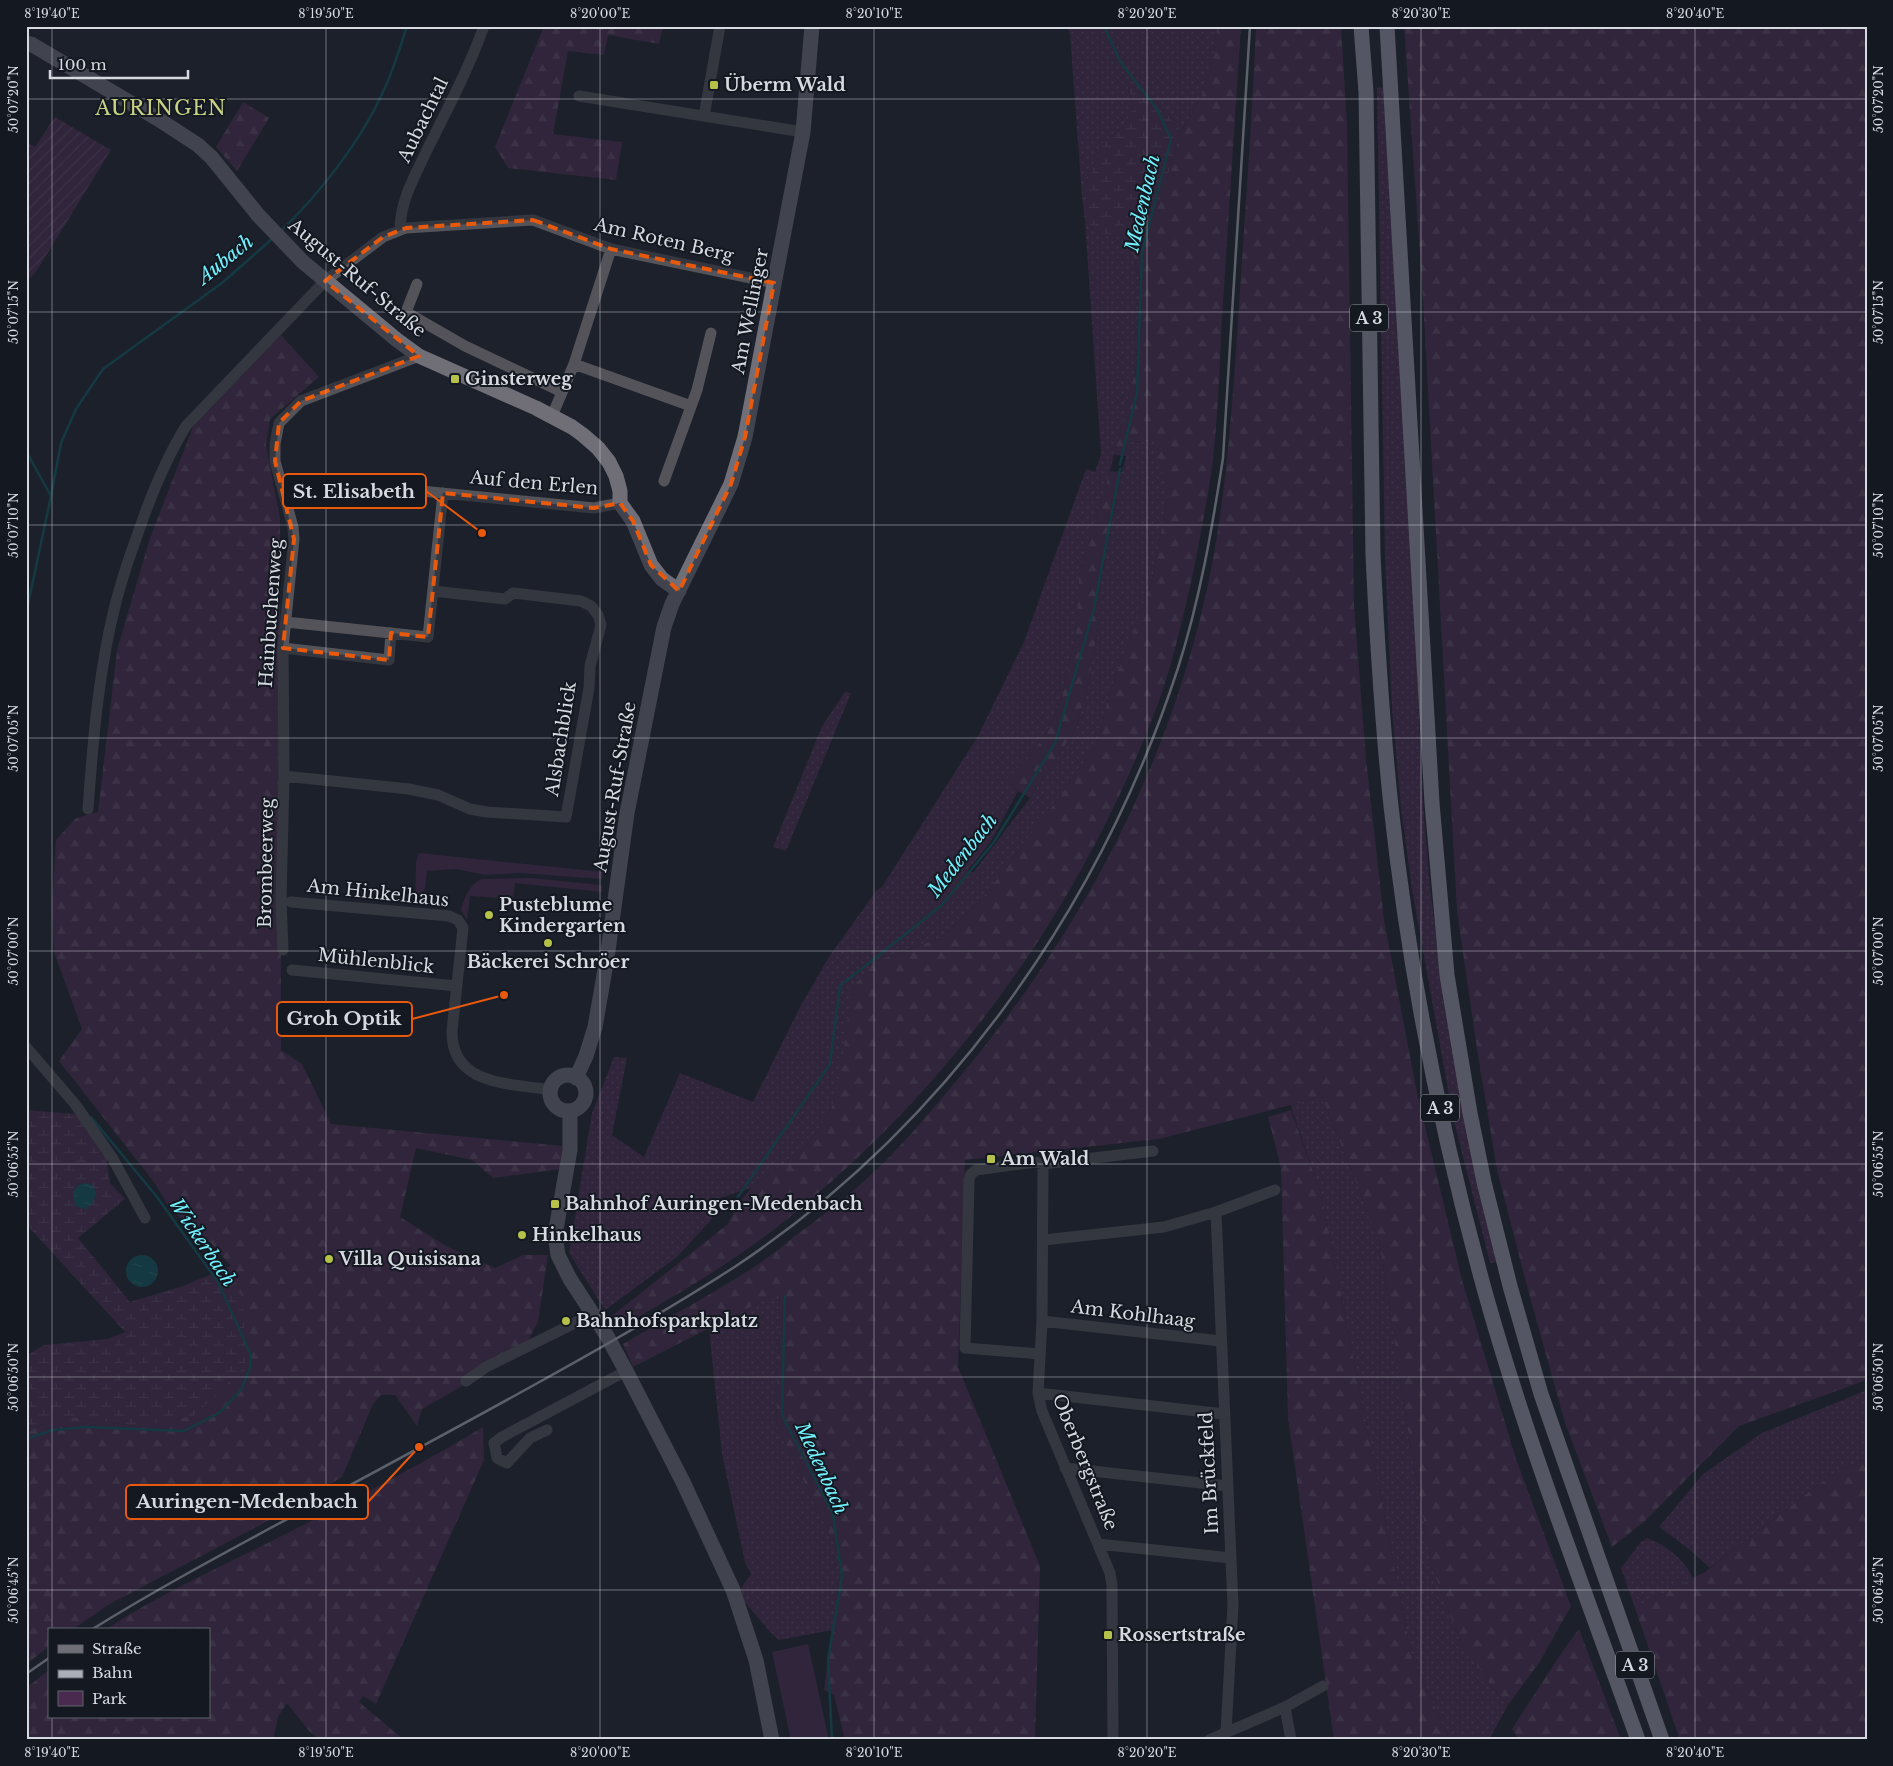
<svg xmlns="http://www.w3.org/2000/svg" width="1893" height="1766" font-family="'Libre Baskerville',serif">
	<defs>
		<pattern id="grass-dots" width="8" height="8" patternUnits="userSpaceOnUse" patternTransform="scale(1.25)"><rect width="8" height="8" fill="#4a2a4e"/><path d="M2 2h.1M6 6h.1" fill="none" stroke="#634867" stroke-width="1.8" stroke-linecap="round"/></pattern>
		<pattern id="forest-firs" width="22" height="20" patternUnits="userSpaceOnUse" patternTransform="scale(1.25)"><rect width="22" height="20" fill="#4a2a4e"/><path d="M5 1l3.5 6h-7zM16 11l3.5 6h-7z" fill="#634867"/></pattern>
		<pattern id="wetland-marsh" width="20" height="14" patternUnits="userSpaceOnUse" patternTransform="scale(1.25)"><rect width="20" height="14" fill="#4a2a4e"/><path d="M1 5h8M5 5V1M11 12h8M15 12V8" fill="none" stroke="#634867"/></pattern>
		<pattern id="garden-furrows" width="10" height="10" patternUnits="userSpaceOnUse" patternTransform="scale(1.25)"><rect width="10" height="10" fill="#4a2a4e"/><path d="M-1 1l2-2M0 10L10 0M9 11l2-2" fill="none" stroke="#634867"/></pattern>
		<pattern id="water-ripples" width="26" height="14" patternUnits="userSpaceOnUse" patternTransform="scale(1.25)"><rect width="26" height="14" fill="#0c575d"/><path d="M2 4q2-2 4 0t4 0M15 11q2-2 4 0t4 0" fill="none" stroke="#2f6f74"/></pattern>
	</defs>
	<rect width="100%" height="100%" fill="#1c212b"/>
	<path fill="url(#grass-dots)" d="M1067,26H1217L1214,54L1202,95L1181,131L1150,95L1141,93L1128,87L1133,109L1125,125L1103,143L1082,196L1070,34Z
		M1383,87L1414,609L1423,802L1430,888L1441,975L1496,1262L1490,1263L1453,1117L1412,890L1401,807L1392,709L1385,558L1377,88Z
		M1085,221L1094,230L1130,241L1140,281L1136,368L1110,471L1079,575L1076,633L1061,701L1044,738L1008,779L1018,791L991,841L968,870L973,873L1030,798L1075,730L1087,690L1098,628V595L1122,472L1130,442L1156,441L1168,496L1151,584L1109,694L1098,742L1063,792L979,903L940,938L874,962L831,1110L805,1148L751,1188L720,1198L711,1220L677,1257L605,1310L569,1253L592,1113L614,1057L627,1058L612,1135L644,1157L680,1073L753,1102L800,1007L829,957L876,891L882,887L978,736L1024,642L1086,469L1095,472L1101,454Z
		M845,692L851,693L786,851L773,847L822,726Z
		M1322,1097L1379,1240L1410,1443L1432,1567L1445,1603L1462,1644L1493,1688L1508,1705L1489,1740H1450L1412,1658L1322,1197L1292,1110L1291,1105Z
		M780,1292L776,1424L841,1557L832,1630L779,1640L771,1633L744,1601L741,1588L751,1574L745,1562L722,1454L709,1329Z
		M1867,1390V1459L1836,1471L1710,1568L1689,1549L1659,1527L1703,1474L1762,1433Z
		M1647,1538C1666,1545 1685,1560 1693,1578L1635,1608L1621,1568L1641,1542Z"/>
	<path fill="url(#forest-firs)" d="M544,26H663L659,44L608,35L604,55L568,51L553,134L622,142L616,180L508,168L495,147Z
		M1217,26H1241C1235,118 1229,211 1223,303C1220,351 1219,400 1214,449C1211,482 1204,515 1198,548C1191,585 1182,623 1172,660C1159,707 1139,753 1119,796C1039,966 920,1116 772,1231C723,1269 669,1299 616,1330L608,1319L728,1224L737,1205L751,1188L805,1148L831,1110L840,1077L852,988L874,962L940,938L979,903L1063,792L1098,742L1109,694L1151,584L1168,496L1155,441L1131,442L1127,456L1114,455L1136,368L1140,281L1130,241L1138,221L1158,208L1181,131L1202,95L1214,54Z
		M1256,26H1341L1347,124L1354,605L1366,759L1384,920L1417,1093L1462,1280L1516,1459L1571,1606L1539,1663L1508,1705L1493,1688L1462,1644L1445,1603L1432,1567L1410,1443L1379,1240L1322,1097L1159,1139L965,1160L958,1367L1040,1566L1035,1740H845L834,1695L824,1690L841,1557L776,1424L780,1292L633,1367L623,1344C666,1319 710,1295 751,1269C767,1259 781,1247 795,1236C818,1219 841,1202 862,1183C897,1152 927,1116 957,1080C1073,942 1157,790 1201,615C1226,514 1232,410 1239,306C1245,213 1252,120 1256,26Z
		M1404,26H1867V1380L1739,1426L1645,1521L1612,1547L1565,1423L1528,1290L1497,1170L1477,1049L1457,911L1422,283Z
		M243,102L269,118L237,171L216,147Z
		M281,335L319,377L270,419L266,445L280,518L281,1050L302,1064L331,1124L563,1146L561,1169L493,1178L472,1160L416,1148L400,1217L446,1246L495,1268L523,1255H548L538,1322L522,1352L422,1409L417,1426L395,1395H381L373,1404L342,1477L281,1514L108,1605L72,1630H49V1646L26,1665V1432L64,1416L135,1426L231,1266L211,1243L191,1228L169,1207L154,1182L59,1061L82,1029L54,952L52,906L56,840L76,818L98,812L117,650L150,538L193,427Z
		M1110,471L1122,472L1098,595V628L1087,690L1075,730L1030,798L1018,791L1008,779L1044,738L1061,701L1076,633L1079,575Z
		M1291,1110L1322,1197L1412,1658L1450,1740H1334L1288,1418L1281,1168L1268,1117Z
		M483,1427L484,1460L376,1704L363,1696L359,1702L404,1740H320L309,1731L287,1703L278,1717L273,1740H26V1688L49,1670V1717H209V1630H105C155,1597 209,1572 262,1546C337,1508 412,1470 483,1427Z
		M1867,1459V1740H1680L1635,1608L1705,1572L1836,1471Z
		M1579,1629L1621,1740H1519L1512,1729L1562,1652Z"/>
	<path fill="url(#wetland-marsh)" d="M1128,86L1140,93L1145,91L1150,95L1181,131L1158,208L1138,221L1130,241L1094,230L1085,221L1082,196L1103,143L1125,125L1133,109Z
		M26,1110L76,1114L106,1157L110,1183L125,1199L78,1238L130,1302L183,1286L231,1266L243,1301L246,1366L194,1416L135,1426L64,1416L26,1432V1356L44,1345L108,1339L125,1332L26,1224Z"/>
	<path fill="#4a2a4e" d="M419,853L603,872L602,879L519,873L486,875L455,869L427,871L425,888L415,905L416,862Z
		M531,878L602,885V892L515,883L513,899L470,896L467,920L461,910C464,897 470,884 482,879Z
		M808,1644L829,1740H791L772,1652Z"/>
	<path fill="url(#garden-furrows)" d="M55,117L111,150L36,272L26,282V142L35,147Z"/>
	<path fill="url(#water-ripples)" d="M85,1183L93,1185L96,1193L93,1203L88,1207V1210L75,1206L73,1192L78,1185Z
		M126 1271a16 16 0 1 1 32 0a16 16 0 1 1-32 0Z"/>
	<g fill="none" stroke-linecap="round" stroke-linejoin="round">
		<path stroke="#0c575d" stroke-width="2.5" d="M1104,26L1121,63L1157,109L1171,139L1142,253L1137,393L1120,464
			M281,231C320,193 361,141 383,92C393,71 400,48 407,26
			M26,451L51,496L26,614
			M51,496L61,443L76,409L103,369L222,283L273,238
			M735,1201L830,1064L840,986L942,905L994,842L1055,743L1094,609L1120,469
			M785,1296L782,1415L833,1514L842,1576L828,1660L832,1740
			M26,1439L53,1430L86,1427L184,1431L219,1413L241,1390L250,1368V1353L218,1282L157,1197L91,1117"/>
		<path stroke="#545359" stroke-width="11" d="M579,96L803,132
			M704,116L720,26
			M400,230C400,200 416,174 428,148C448,108 469,68 484,26
			M417,284L406,312L411,315L465,346L562,392
			M574,364L691,406
			M552,416L574,364L611,249
			M664,481L697,390L711,333
			M281,484L300,479L594,508L620,503
			M286,622L428,637L443,493
			M283,648L389,660L391,633
			M284,776L409,789L438,795L470,809L487,812L566,817L589,688L590,666L601,625L598,615L591,606L581,601L513,593L505,599L433,591
			M88,809C93,739 99,666 117,598C123,576 130,555 138,533C151,495 165,460 186,426L325,281L383,237L406,228L533,220L611,249L774,283
			M291,902L449,916L458,920L463,928L452,1031C451,1086 510,1083 550,1090
			M283,950L281,901L284,776L283,648L294,539L293,527L275,461V444L279,423L301,401L419,356
			M292,970L457,986
			M26,1047L75,1104L113,1159L145,1218
			M1043,1164L1042,1321L1038,1393L1042,1411L1110,1573L1112,1585L1113,1740
			M1216,1212L1233,1605L1226,1732
			M1043,1240L1164,1227L1216,1212L1275,1190
			M1042,1321L1221,1341
			M1040,1354L965,1348L969,1180L971,1174L976,1170L1035,1162L1043,1164L1153,1151
			M466,1381L486,1367L593,1314
			M1038,1393L1224,1414
			M547,1430L530,1438L507,1463L497,1458L494,1443L502,1437L626,1371
			M1065,1468L1228,1486
			M1098,1544L1231,1558
			M1285,1707L1291,1740
			M1209,1740L1285,1707L1323,1686"/>
		<path stroke="#706f78" stroke-width="15" d="M26,43L31,44L158,119L198,145L212,158L258,215L303,262L397,340L419,356L536,408L572,427L583,435L598,448L609,462L616,476L620,491V503L633,521L651,565L662,579L679,591
			M550 1093a18 18 0 1 1 36 0a18 18 0 1 1-36 0Z
			M576,1078L586,1056L595,1027L607,958L627,813L664,627L672,604L731,484L745,437L803,132L812,26
			M570,1111V1150L555,1235L558,1255L570,1279L607,1336L626,1371L683,1482L733,1590L756,1660L772,1740"/>
		<path stroke="#9a98a6" stroke-width="15" d="M1361,26L1366,92L1373,555C1377,639 1382,722 1391,806C1409,972 1442,1138 1487,1299C1529,1448 1586,1594 1638,1740
			M1387,26L1432,803L1447,975L1470,1113L1484,1182L1510,1286L1541,1394L1662,1740"/>
		<path stroke="#abaeb6" stroke-width="2.5" d="M91,1630C152,1592 215,1558 278,1524C367,1476 455,1429 543,1380C608,1344 673,1307 736,1266C947,1125 1100,908 1178,668C1200,599 1212,529 1223,458L1250,26
			M26,1674L49,1658"/>
	</g>
	<path d="M0 0H1893V1766H0ZM533,220L611,249L774,283L745,437L731,484L679,591L651,565L633,521L620,503L594,508L443,493L428,637L391,633L389,660L283,648L294,539L275,461L279,423L301,401L419,356L325,281L383,237L406,228Z" fill="#1c212b" fill-opacity=".55" fill-rule="evenodd"/>
	<path fill="none" stroke="#e8590c" stroke-width="4" stroke-dasharray="10 6" stroke-linejoin="round" d="M533,220L611,249L774,283L745,437L731,484L679,591L651,565L633,521L620,503L594,508L443,493L428,637L391,633L389,660L283,648L294,539L275,461L279,423L301,401L419,356L325,281L383,237L406,228Z"/>
	<path fill="none" stroke="#d6d9e0" stroke-width="1" stroke-opacity="0.45" d="M52,26V1630M326,26V1740M600,26V1740M874,26V1740M1147,26V1740M1421,26V1740M1695,26V1740M26,99H1867M26,312H1867M26,525H1867M26,738H1867M26,951H1867M26,1164H1867M26,1377H1867M26,1590H1867M52,1717V1740"/>
	<g fill="#b6c149" stroke="#131821" stroke-width="2">
		<rect x="709" y="80" width="10" height="10" rx="2.5"/>
		<rect x="450" y="374" width="10" height="10" rx="2.5"/>
		<circle cx="489" cy="915" r="5"/>
		<circle cx="548" cy="943" r="5"/>
		<rect x="986" y="1154" width="10" height="10" rx="2.5"/>
		<rect x="550" y="1199" width="10" height="10" rx="2.5"/>
		<circle cx="522" cy="1235" r="5"/>
		<circle cx="329" cy="1259" r="5"/>
		<circle cx="566" cy="1321" r="5"/>
		<rect x="1103" y="1630" width="10" height="10" rx="2.5"/>
	</g>
	<g text-anchor="middle" stroke-width="4" stroke-linejoin="round" paint-order="stroke">
		<g fill="#131821" stroke="#9c9fa7" stroke-width="1">
			<rect x="1350" y="304.5" width="38" height="27" rx="4"/>
			<rect x="1421" y="1094.5" width="38" height="27" rx="4"/>
			<rect x="1616" y="1651.5" width="38" height="27" rx="4"/>
		</g>
		<g font-size="16" font-weight="bold" fill="#d6d9e0">
			<text x="1369" y="324">A 3</text>
			<text x="1440" y="1114">A 3</text>
			<text x="1635" y="1671">A 3</text>
		</g>
		<g font-size="18" font-weight="bold" fill="#d6d9e0" stroke="#131821" text-anchor="start">
			<text x="724" y="91">Überm Wald</text>
			<text x="465" y="385">Ginsterweg</text>
			<text x="499" y="911">Pusteblume<tspan x="499" dy="21">Kindergarten</tspan></text>
			<text x="548" y="968" text-anchor="middle">Bäckerei Schröer</text>
			<text x="1001" y="1165">Am Wald</text>
			<text x="565" y="1210">Bahnhof Auringen-Medenbach</text>
			<text x="532" y="1241">Hinkelhaus</text>
			<text x="339" y="1265">Villa Quisisana</text>
			<text x="576" y="1327">Bahnhofsparkplatz</text>
			<text x="1118" y="1641">Rossertstraße</text>
		</g>
		<g font-size="18" fill="#d6d9e0" stroke="#131821">
			<text transform="translate(423 120) rotate(-64)" y="6">Aubachtal</text>
			<text transform="translate(664 240) rotate(13)" y="6">Am Roten Berg</text>
			<text transform="translate(357 278) rotate(40)" y="6">August-Ruf-Straße</text>
			<text transform="translate(750 311) rotate(-79)" y="6">Am Wellinger</text>
			<text transform="translate(534 483) rotate(5)" y="6">Auf den Erlen</text>
			<text transform="translate(271 613) rotate(-86)" y="6">Hainbuchenweg</text>
			<text transform="translate(561 739) rotate(-81)" y="6">Alsbachblick</text>
			<text transform="translate(615 787) rotate(-80)" y="6">August-Ruf-Straße</text>
			<text transform="translate(266 863) rotate(-89)" y="6">Brombeerweg</text>
			<text transform="translate(378 893) rotate(6)" y="6">Am Hinkelhaus</text>
			<text transform="translate(376 961) rotate(6)" y="6">Mühlenblick</text>
			<text transform="translate(1133 1314) rotate(7)" y="6">Am Kohlhaag</text>
			<text transform="translate(1085 1462) rotate(68)" y="6">Oberbergstraße</text>
			<text transform="translate(1209 1473) rotate(-93)" y="6">Im Brückfeld</text>
		</g>
		<g font-size="19" font-style="italic" fill="#72f1fe" stroke="#131821">
			<text transform="translate(1142 203) rotate(-77)" y="7">Medenbach</text>
			<text transform="translate(225 259) rotate(-39)" y="7">Aubach</text>
			<text transform="translate(962 855) rotate(-52)" y="7">Medenbach</text>
			<text transform="translate(203 1242) rotate(56)" y="7">Wickerbach</text>
			<text transform="translate(822 1468) rotate(65)" y="7">Medenbach</text>
		</g>
		<g font-size="20" letter-spacing="1" fill="#c7d083" stroke="#131821">
			<text x="161" y="115">AURINGEN</text>
		</g>
	</g>
	<path fill="none" stroke="#e8590c" stroke-width="2" d="M482 533L426 491M504 995L412 1019M419 1447L368 1502"/>
	<g fill="#e8590c" stroke="#131821" stroke-width="2">
		<circle cx="482" cy="533" r="5"/>
		<circle cx="504" cy="995" r="5"/>
		<circle cx="419" cy="1447" r="5"/>
	</g>
	<g fill="#131821" stroke="#e8590c" stroke-width="2">
		<rect x="283" y="474" width="143" height="34" rx="5"/>
		<rect x="277" y="1002" width="135" height="34" rx="5"/>
		<rect x="126" y="1485" width="242" height="34" rx="5"/>
	</g>
	<g font-size="19" text-anchor="middle" font-weight="bold" fill="#d6d9e0">
		<text x="354" y="498">St. Elisabeth</text>
		<text x="344" y="1025">Groh Optik</text>
		<text x="247" y="1508">Auringen-Medenbach</text>
	</g>
	<rect width="1893" height="1766" fill="none" stroke="#131821" stroke-width="55"/>
	<rect x="48" y="1628" width="162" height="90" fill="#131821" stroke="#61656d"/>
	<rect x="58" y="1645" width="25" height="8" fill="#706f78" stroke="#61656d"/>
	<text x="92" y="1654" font-size="15" fill="#d6d9e0">Straße</text>
	<rect x="58" y="1670" width="25" height="8" fill="#abaeb6" stroke="#61656d"/>
	<text x="92" y="1678" font-size="15" fill="#d6d9e0">Bahn</text>
	<rect x="58" y="1691" width="25" height="15" fill="#4a2a4e" stroke="#61656d"/>
	<text x="92" y="1704" font-size="15" fill="#d6d9e0">Park</text>
	<path d="M50 70v8h138v-8" fill="none" stroke="#d6d9e0" stroke-width="2.5"/>
	<text x="58" y="70" font-size="15" fill="#d6d9e0" stroke="#131821" stroke-width="4" paint-order="stroke">100 m</text>
	<rect x="28" y="28" width="1838" height="1710" fill="none" stroke="#d6d9e0" stroke-width="2"/>
	<g font-size="12" text-anchor="middle" fill="#d6d9e0">
		<text x="52" y="18">8°19'40"E</text>
		<text x="326" y="18">8°19'50"E</text>
		<text x="600" y="18">8°20'00"E</text>
		<text x="874" y="18">8°20'10"E</text>
		<text x="1147" y="18">8°20'20"E</text>
		<text x="1421" y="18">8°20'30"E</text>
		<text x="1695" y="18">8°20'40"E</text>
		<text transform="translate(14 99) rotate(-90)" y="4">50°07'20"N</text>
		<text transform="translate(1879 99) rotate(-90)" y="4">50°07'20"N</text>
		<text transform="translate(14 312) rotate(-90)" y="4">50°07'15"N</text>
		<text transform="translate(1879 312) rotate(-90)" y="4">50°07'15"N</text>
		<text transform="translate(14 525) rotate(-90)" y="4">50°07'10"N</text>
		<text transform="translate(1879 525) rotate(-90)" y="4">50°07'10"N</text>
		<text transform="translate(14 738) rotate(-90)" y="4">50°07'05"N</text>
		<text transform="translate(1879 738) rotate(-90)" y="4">50°07'05"N</text>
		<text transform="translate(14 951) rotate(-90)" y="4">50°07'00"N</text>
		<text transform="translate(1879 951) rotate(-90)" y="4">50°07'00"N</text>
		<text transform="translate(14 1164) rotate(-90)" y="4">50°06'55"N</text>
		<text transform="translate(1879 1164) rotate(-90)" y="4">50°06'55"N</text>
		<text transform="translate(14 1377) rotate(-90)" y="4">50°06'50"N</text>
		<text transform="translate(1879 1377) rotate(-90)" y="4">50°06'50"N</text>
		<text transform="translate(14 1590) rotate(-90)" y="4">50°06'45"N</text>
		<text transform="translate(1879 1590) rotate(-90)" y="4">50°06'45"N</text>
		<text x="52" y="1757">8°19'40"E</text>
		<text x="326" y="1757">8°19'50"E</text>
		<text x="600" y="1757">8°20'00"E</text>
		<text x="874" y="1757">8°20'10"E</text>
		<text x="1147" y="1757">8°20'20"E</text>
		<text x="1421" y="1757">8°20'30"E</text>
		<text x="1695" y="1757">8°20'40"E</text>
	</g>
</svg>
